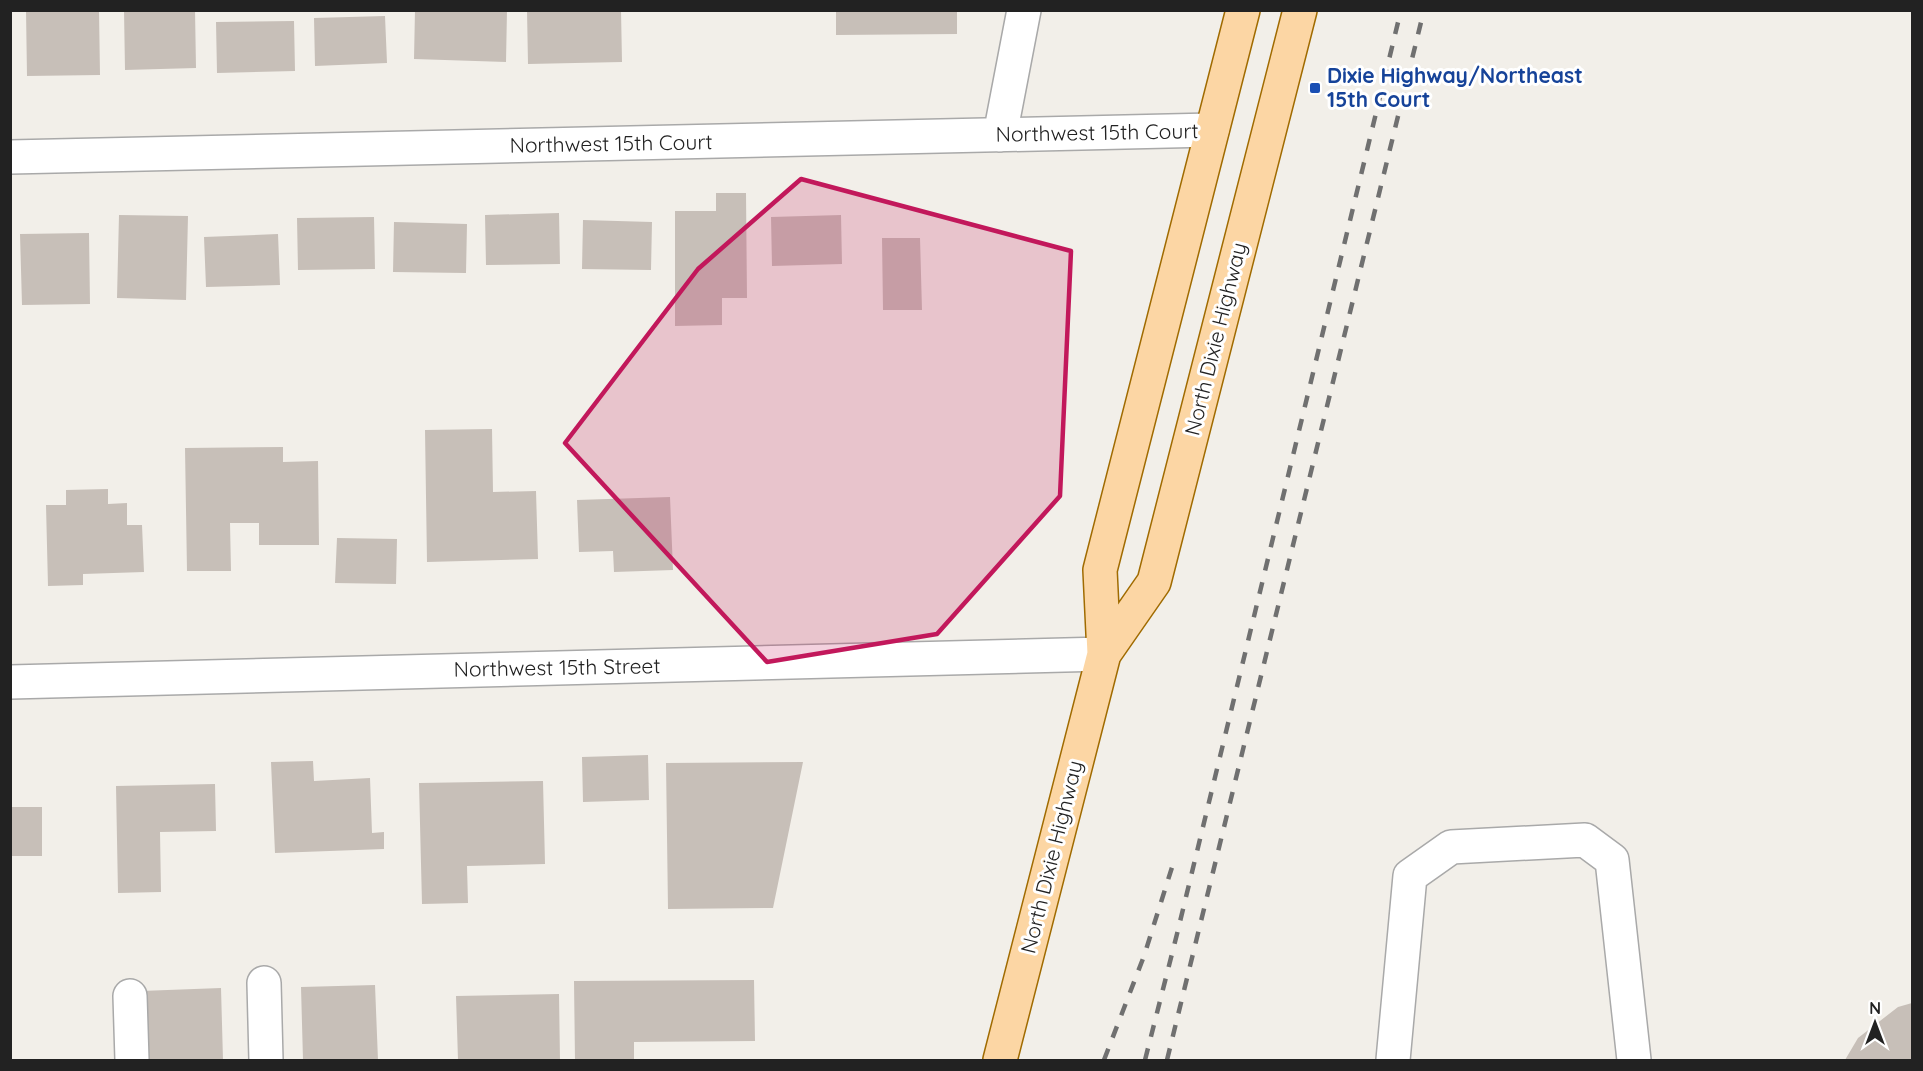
<svg xmlns="http://www.w3.org/2000/svg" width="1923" height="1071" font-family="Quicksand,sans-serif">
	<rect width="100%" height="100%" fill="#f2efe9"/>
	<path fill="#c7bfb8" d="M26,10H99L100,75L27,76Z
		M124,10H195L196,68L125,70Z
		M415,10H507L506,62L414,59Z
		M527,10H621L622,62L528,64Z
		M836,10H957V34L836,35Z
		M385,16L387,63L315,66L314,18Z
		M294,21L295,71L217,73L216,22Z
		M716,193H746L747,298H722V325L675,326V211H716Z
		M559,213L560,264L486,265L485,215Z
		M119,215L188,216L186,300L117,298Z
		M841,215L842,264L772,266L771,217Z
		M374,217L375,269L298,270L297,218Z
		M583,220L652,222L651,270L582,269Z
		M394,222L467,224L466,273L393,272Z
		M89,233L90,304L22,305L20,234Z
		M278,234L280,285L206,287L204,237Z
		M882,238H920L922,310H883Z
		M492,429L493,492L536,491L538,559L427,562L425,430Z
		M283,447V462L318,461L319,545H259V523H230L231,571H187L185,448Z
		M108,489V504L127,503V525H142L144,572L83,574V585L48,586L46,505H66V490Z
		M670,497L673,570L614,572L613,551L579,552L577,500Z
		M337,538L397,539L396,584L335,583Z
		M648,755L649,800L583,802L582,757Z
		M313,761L314,781L370,778L372,833L384,832V849L275,853L271,762Z
		M803,762L773,908L668,909L666,763Z
		M543,781L545,864L467,866L468,903L422,904L419,783Z
		M215,784L216,831L160,832L161,892L118,893L116,786Z
		M10,807H42V856H10Z
		M754,980L755,1041L634,1042V1060H575L574,981Z
		M375,985L378,1060H303L301,987Z
		M221,988L223,1060H144L141,991Z
		M559,994L560,1060H458L456,996Z
		M1912,1003V1060H1845L1858,1038L1898,1007Z"/>
	<g fill="none" stroke-linecap="round" stroke-linejoin="round">
		<g stroke="#a9a9a9" stroke-width="36">
			<path id="minor" d="M1000,135L1024,10
				M10,157L1212,130
				M10,682L1104,654
				M264,983L266,1060
				M130,996L132,1060
				M1393,1060L1410,876L1451,847L1585,840L1612,860L1634,1060"/>
		</g>
		<g stroke="#a06b00" stroke-width="36">
			<path id="major" d="M1104,654L1154,582L1300,10
				M1000,1060L1104,654L1100,570L1243,10"/>
		</g>
		<use href="#minor" stroke="#fff" stroke-width="33"/>
		<use href="#major" stroke="#fcd6a4" stroke-width="33"/>
		<path stroke="#707070" stroke-width="4.5" stroke-dasharray="12 12" stroke-linecap="butt" d="M1104,1060L1144,956L1174,861
			M1145,1060L1177,934L1401,10
			M1167,1060L1424,10"/>
	</g>
	<path fill="#c2185b" fill-opacity="0.2" stroke="#c2185b" stroke-width="4.5" stroke-linejoin="round" d="M801,179L1071,251L1060,496L937,634L767,662L565,443L698,269Z"/>
	<rect fill="#1a4fb4" stroke="#fff" stroke-width="2" x="1309" y="82" width="12" height="12" rx="3"/>
	<g text-anchor="middle" stroke-width="6" stroke-linejoin="round" paint-order="stroke">
		<g font-size="21" font-weight="bold" fill="#164399" stroke="#fff" text-anchor="start">
			<text x="1327" y="83">Dixie Highway/Northeast<tspan x="1327" dy="24">15th Court</tspan></text>
		</g>
		<g font-size="21" fill="#222" stroke="#fff">
			<text transform="translate(1097 133) rotate(-1)" y="7">Northwest 15th Court</text>
			<text transform="translate(611 144) rotate(-1)" y="7">Northwest 15th Court</text>
			<text transform="translate(1216 339) rotate(-76)" y="7">North Dixie Highway</text>
			<text transform="translate(557 668) rotate(-1)" y="7">Northwest 15th Street</text>
			<text transform="translate(1052 857) rotate(-76)" y="7">North Dixie Highway</text>
		</g>
	</g>
	<rect width="1923" height="1071" fill="none" stroke="#222222" stroke-width="24"/>
	<g transform="translate(1875 1023)" stroke="#ffffff" stroke-width="4.5" paint-order="stroke">
	<path d="M0-4.5L10 22L0 15L-10 22Z" fill="#222222"/>
	<text y="-9" font-size="16" font-weight="bold" text-anchor="middle" fill="#222222">N</text>
	</g>
</svg>
